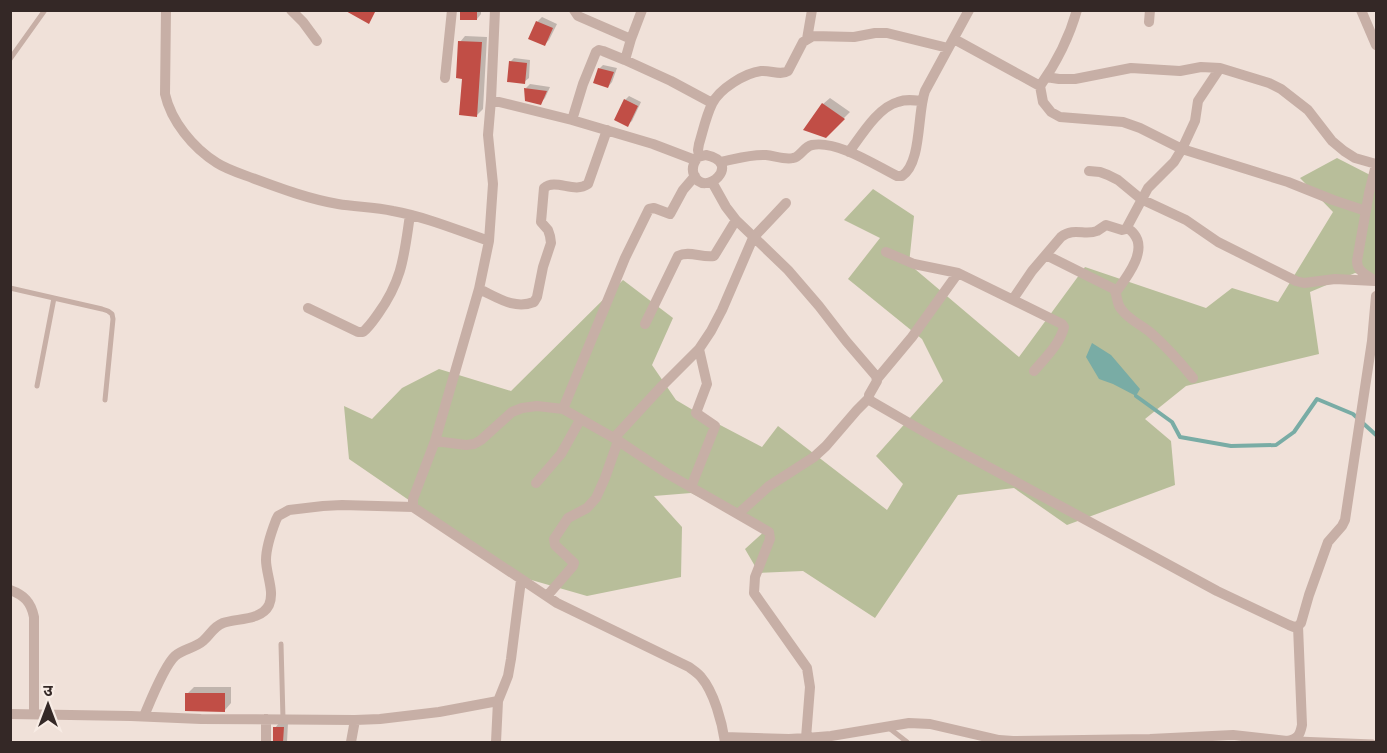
<svg xmlns="http://www.w3.org/2000/svg" width="1387" height="753" font-family="Inter,'Noto Sans Devanagari',sans-serif">
	<rect width="100%" height="100%" fill="#f0e1d9"/>
	<path fill="#b8be9a" d="M1337,158L1376,178V279L1355,273L1310,292L1319,354L1186,386L1145,419L1171,441L1175,485L1067,525L1014,488L958,495L875,618L803,571L759,573L745,549L766,530L691,493L654,496L682,527L681,577L587,596L521,577L349,459L344,406L372,419L402,388L439,369L511,391L623,280L673,318L652,365L676,400L703,416L762,447L778,426L887,510L903,484L876,456L943,381L922,339L848,279L880,238L844,220L873,189L914,216L909,264L1019,357L1085,267L1206,308L1232,288L1278,302L1333,212L1300,178Z"/>
	<path fill="#79aca5" d="M1092,343L1111,355L1140,389L1136,396L1113,384L1099,379L1086,357Z"/>
	<path fill="#0003" d="M461,10H481V14L477,19Z
		M542,17L557,24L549,40L545,44L530,38L538,21Z
		M465,36L487,37L483,109L477,115L464,77L460,42Z
		M514,58L530,60L529,78L524,82L510,62Z
		M603,65L617,68L612,82L608,87L599,69Z
		M530,84L550,87L545,98L540,103L526,88Z
		M629,96L641,102L632,121L627,125L625,100Z
		M830,98L850,112L826,136L823,104Z
		M194,687H231V703L225,710L187,694Z
		M279,723H288L287,742H275V728Z"/>
	<g fill="none" stroke-linecap="round" stroke-linejoin="round">
		<path stroke="#79aca5" stroke-width="4" d="M1136,396L1172,422L1180,437L1231,446L1276,445L1294,432L1317,399L1353,414L1376,435"/>
	</g>
	<path fill="#c14e46" d="M344,10H376L369,24Z
		M460,10H477V20H460Z
		M536,21L553,28L545,46L528,39Z
		M458,41L482,42L477,117L459,115L462,79L456,78Z
		M509,61L527,63L525,84L507,82Z
		M598,68L614,72L608,88L593,83Z
		M524,88L547,91L541,105L525,101Z
		M624,99L638,106L628,127L614,120Z
		M822,103L845,119L826,138L803,130Z
		M185,693H225V712L185,711Z
		M273,727H284L283,742H273Z"/>
	<g fill="none" stroke-linecap="round" stroke-linejoin="round">
		<path stroke="#c7afa6" stroke-width="5" d="M10,59L45,10
			M10,288L102,309L108,311L112,314L113,319L105,400
			M37,386L54,298
			M281,644L283,719
			M889,728L907,742
			M1297,739L1373,742"/>
		<path stroke="#c7afa6" stroke-width="10" d="M166,10L165,94C171,121 193,148 217,163C228,170 242,174 255,179C282,189 309,199 338,204C356,207 375,207 393,211C426,217 457,230 489,241
			M291,10L303,22L317,41
			M574,10L578,16L631,39
			M1077,10C1069,38 1057,62 1040,86L1043,102L1051,112L1060,117L1123,122L1140,128L1182,149L1288,182L1333,200L1366,211
			M1361,10L1376,45
			M1149,22L1150,10
			M807,39L812,10
			M954,39L1040,86
			M625,60L631,39L642,10
			M1046,77L1059,79H1075L1131,68L1180,71L1201,67L1220,68L1269,83L1281,89L1308,110L1332,141L1344,151L1355,158L1376,164
			M445,78L452,10
			M491,100L572,120L653,144L695,160
			M572,120L583,84L596,52L599,50L603,51L625,60L671,81L712,103
			M849,152C861,136 878,107 898,102C906,99 913,100 921,101
			M706,155C744,163 704,199 694,175C691,168 694,162 698,157Z
			M699,156L698,150L699,144C703,131 706,116 712,104C719,89 745,73 761,71C771,70 780,76 788,71L803,42L813,36L854,37L875,33H887L948,48
			M721,162C736,159 750,154 766,155C775,156 785,160 793,158C801,157 803,147 812,145C837,140 875,165 897,176H902C922,163 917,113 925,91L969,10
			M1089,171L1100,172L1108,175L1118,180L1141,199L1186,220L1218,242L1296,281L1304,283L1335,279L1375,281
			M712,182L726,207L736,220L788,270L819,306L846,341L876,376L877,381L869,395V398L871,401L935,438L1217,591L1289,625L1294,627L1298,626
			M886,252L914,264L958,273L1062,324L1064,327C1060,344 1045,358 1034,371
			M1046,255L1114,289C1118,296 1116,304 1122,310C1129,320 1142,325 1151,333C1167,347 1180,362 1193,378
			M1374,280C1366,275 1357,271 1357,261L1369,193L1376,165
			M479,289C497,297 514,310 534,302L537,297L543,267L551,243L550,236L548,230L541,222L544,188C556,178 574,194 588,184L607,130
			M1116,292C1126,278 1148,251 1134,234C1132,231 1129,229 1127,227
			M1013,299L1032,271L1061,237C1074,227 1085,236 1097,231C1100,229 1103,227 1106,225L1122,230L1126,229L1148,188L1174,162L1182,149L1195,121L1198,101L1220,68
			M308,308L358,332H363C369,327 373,321 378,314C403,279 404,255 410,215
			M645,324L678,256C689,250 701,258 714,256L736,220
			M877,379L912,337L958,273
			M563,409L625,258L649,209L654,208L670,214L683,190L695,176
			M614,438L662,386L699,349L711,331L722,310L753,238L786,203
			M435,441L466,445L474,444L481,440L512,412L522,408L537,406L563,409L614,438L668,474L769,532L770,539L755,577L754,593L807,668L810,687L806,738
			M536,483L561,454L580,420
			M691,487L714,429L715,426L696,413L707,384L699,349
			M413,507V499L435,441L479,289L489,241L493,184L488,135L491,100L495,10
			M738,514L769,486L814,457L826,446L857,410L869,398
			M10,590C24,595 31,602 34,617V714
			M547,596L573,566L574,563L555,545L554,539L568,518L587,508L596,498L605,478L618,441
			M10,714L131,716L201,719L355,720L380,719L439,712L498,701
			M144,716C150,702 164,666 175,656C183,649 195,648 203,641C211,634 213,627 223,623C237,618 261,621 269,605C275,592 266,574 266,560C266,547 271,533 276,520L278,516L289,510L323,506L342,505L413,507L557,603L689,667C693,670 698,673 701,677C714,692 722,722 725,742
			M266,719V742
			M724,737L789,739L806,738L831,736L909,723L930,724L999,740L1013,741L1150,739L1233,735L1287,741C1298,739 1300,735 1302,725L1298,626L1301,623L1309,595L1328,542L1342,526L1345,520L1372,341L1376,296
			M351,742L355,720
			M496,742L498,701L508,676L511,659L521,580"/>
	</g>
	<rect width="1387" height="753" fill="none" stroke="#342826" stroke-width="24"/>
	<g transform="translate(48 705)" stroke="#f8ece5" stroke-width="4.5" paint-order="stroke">
	<path d="M0-4.5L10 22L0 15L-10 22Z" fill="#342826"/>
	<text y="-9" font-size="16" font-weight="bold" text-anchor="middle" fill="#342826">उ</text>
	</g>
</svg>
